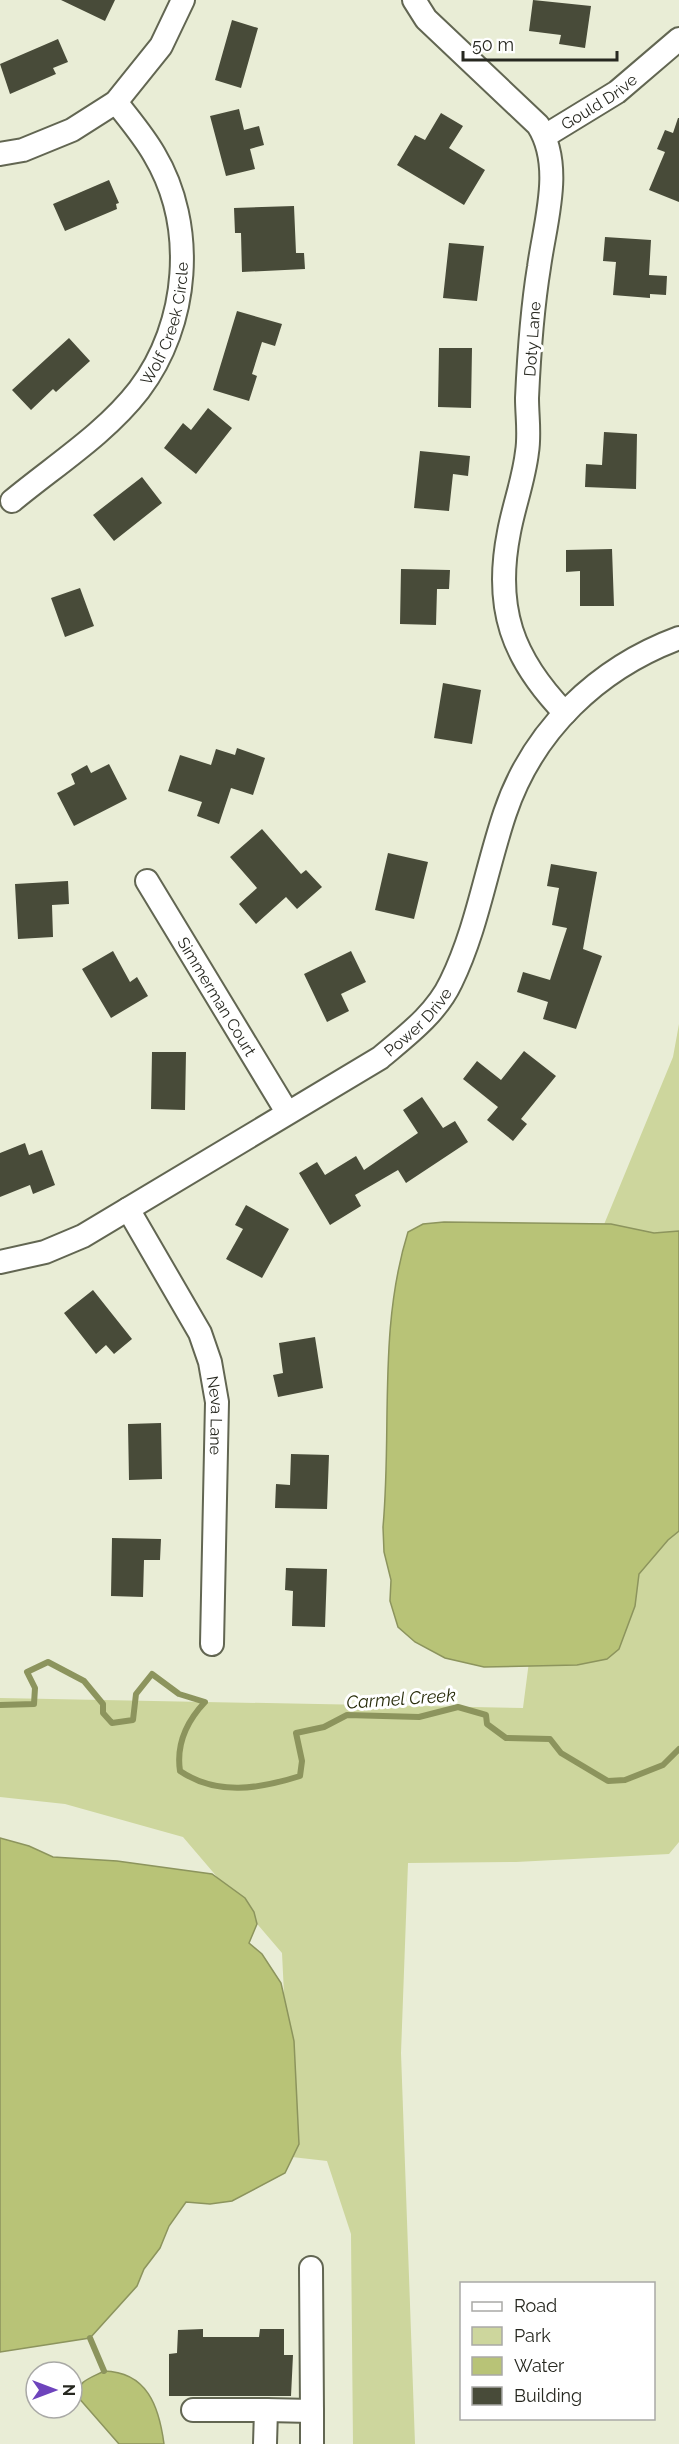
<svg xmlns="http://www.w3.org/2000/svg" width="679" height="2444" font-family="Raleway,sans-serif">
	<rect width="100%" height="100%" fill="#e9edd6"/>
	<path fill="#cdd69d" d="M679,1024V1842L669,1854L516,1862L408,1863L401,2053L415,2444H353L351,2234L327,2161L292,2157L282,1953L183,1837L65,1804L0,1797V1698L523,1708L577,1290L673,1057Z"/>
	<path fill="#b8c377" stroke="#8c945d" stroke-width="1.5" d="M444,1222L611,1224L654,1233L679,1231V1531L668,1540L639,1574L635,1606L619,1649L607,1659L577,1665L484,1667L445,1658L415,1642L398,1627L390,1601L391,1580L384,1552L383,1527C392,1429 378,1328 408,1232L423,1224Z
		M0,1838L29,1846L53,1857L117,1861L212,1874L245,1898L254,1912L257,1924L249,1943L262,1954L281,1983L294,2041L299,2144L285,2173L232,2201L210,2204L186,2202L169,2226L160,2248L144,2269L137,2286L90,2338L0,2352Z
		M104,2371C147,2372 159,2406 164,2444H119L77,2396C78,2380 91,2378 104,2371Z"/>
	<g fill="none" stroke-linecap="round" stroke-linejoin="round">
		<path stroke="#8c945d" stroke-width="6" d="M0,1705L34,1704L35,1688L27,1672L48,1662L84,1681L103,1704V1713L112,1723L133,1720L136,1694L152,1674L179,1694L205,1702C187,1721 176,1744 180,1771C217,1796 259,1789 300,1776L302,1761L296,1733L324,1727L347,1715L419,1717L458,1707L486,1715L487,1724L506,1738L550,1739L561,1753L608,1781L625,1780L663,1765L679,1749
			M90,2338L104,2371"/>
	</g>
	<path fill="#484b39" d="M61,0H115L105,21Z
		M533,0L591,6L585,48L559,44L561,35L529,31Z
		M232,20L258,28L241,88L215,80Z
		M58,39L68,62L53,68L56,74L10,94L0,64Z
		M239,109L244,130L259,126L264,145L250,149L255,169L226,176L210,116Z
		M441,113L463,126L449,148L485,170L464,205L397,165L415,135L425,140Z
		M678,118H679V202L649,190L665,152L657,149L665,130L673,133Z
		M109,180L119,203L116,204L117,209L65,231L53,204Z
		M294,206L296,253H304L305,269L242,272L241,233H235L234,208Z
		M605,237L651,240L649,275L667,276L666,295L650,294V298L613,295L616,262L603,261Z
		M449,243L484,246L477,301L443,298Z
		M237,311L282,324L275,346L262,342L252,374L257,376L249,401L213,390Z
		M69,338L90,361L56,392L53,389L31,410L12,390Z
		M439,348H472L471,408L438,407Z
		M208,408L232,428L196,474L164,448L183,423L191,430Z
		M604,432L637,434L636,489L585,487L586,464L602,465Z
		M420,451L470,456L468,476L453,474L449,511L414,508Z
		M142,477L162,503L114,541L93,515Z
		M612,549L614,606H580V571L566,572V550Z
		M401,569L450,570L449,589H437L436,625L400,624Z
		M80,588L94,626L65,637L51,598Z
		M443,683L481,690L472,744L434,738Z
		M237,748L265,758L253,795L231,788L219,824L197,816L202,802L168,791L180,755L211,765L216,749L235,755Z
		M109,764L127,799L74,826L57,793L75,784L71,774L87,765L91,773Z
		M262,829L301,874L306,870L322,887L297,909L286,897L256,924L239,904L257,888L230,857Z
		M388,853L428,862L414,919L375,910Z
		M551,864L597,872L583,949L602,956L576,1029L543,1019L548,1002L517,992L523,972L550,980L567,928L552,925L559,888L547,886Z
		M68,881L69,904L52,905L53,937L18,939L15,884Z
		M113,951L130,982L137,977L148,996L111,1018L82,969Z
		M351,951L366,982L341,994L349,1011L327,1022L304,974Z
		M524,1051L556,1076L521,1119L527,1124L513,1141L487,1120L498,1107L463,1079L477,1061L501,1080Z
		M152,1052H186L185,1110L151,1109Z
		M422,1097L443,1128L455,1121L468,1142L406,1183L398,1170L355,1195L361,1206L330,1225L299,1173L317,1162L325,1175L356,1156L364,1170L418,1133L403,1110Z
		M25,1143L29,1155L42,1150L55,1185L33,1194L30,1185L0,1197V1153Z
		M246,1205L289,1229L262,1278L226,1259L243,1229L235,1225Z
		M93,1290L132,1339L114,1354L106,1345L96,1354L64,1313Z
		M315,1337L323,1388L278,1397L273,1375L283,1373L279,1343Z
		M161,1423L162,1479L129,1480L128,1424Z
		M291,1454L329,1455L327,1509L275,1508L276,1484L290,1485Z
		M112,1538L161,1539L160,1560H144L143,1597L111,1596Z
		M286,1568L327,1569L325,1627L292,1626L293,1591L285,1590Z
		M203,2329V2337H259L260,2329H284V2355H293L291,2396H169V2354L177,2353L178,2330Z"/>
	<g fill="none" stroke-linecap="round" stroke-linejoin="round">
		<g stroke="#626652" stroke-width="26">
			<g id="street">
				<path d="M414,0L426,19L538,125C564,166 545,222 539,267C532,310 529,354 527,398C527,416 530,434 527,452C524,479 514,505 509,532C494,608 512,658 565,713"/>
				<path id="s1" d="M545,136L617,92L679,39"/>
				<path d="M0,154L23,150L72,130L116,102L161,46L183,0"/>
				<path id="s2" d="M12,501C54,466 105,434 139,390C189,324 197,226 154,154C143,135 129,119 116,102"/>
				<path id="s3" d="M147,881L287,1112"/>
				<path id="s4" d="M128,1209L200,1333L210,1362L217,1402L212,1644"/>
				<path id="s5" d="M0,1262L45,1252L83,1236L380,1058C406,1036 436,1014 451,982C477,929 486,869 505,813C533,730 598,668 679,638"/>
				<path d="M193,2410H266L265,2444"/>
				<path d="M266,2410L312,2411L311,2268"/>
				<path d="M312,2444V2411"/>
			</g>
		</g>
		<use href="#street" stroke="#fff" stroke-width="22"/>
	</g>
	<g text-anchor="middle" stroke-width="6" stroke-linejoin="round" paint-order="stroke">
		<g font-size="16" fill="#272820" stroke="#fff">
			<text dy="6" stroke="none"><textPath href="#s1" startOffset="64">Gould Drive</textPath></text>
			<text dy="6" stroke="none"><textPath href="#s2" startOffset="242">Wolf Creek Circle</textPath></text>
			<text transform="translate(532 339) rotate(-86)" y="6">Doty Lane</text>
			<text dy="6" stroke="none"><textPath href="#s3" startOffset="135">Simmerman Court</textPath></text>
			<text dy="6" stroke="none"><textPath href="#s5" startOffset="486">Power Drive</textPath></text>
			<text dy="6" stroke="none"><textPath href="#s4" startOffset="228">Neva Lane</textPath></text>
		</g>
		<g font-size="18" font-style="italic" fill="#292d0b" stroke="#fff">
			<text transform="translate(401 1699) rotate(-4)" y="6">Carmel Creek</text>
		</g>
	</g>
	<rect x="460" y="2282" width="195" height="138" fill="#ffffff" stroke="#a9a9a6" stroke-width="1.5"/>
	<rect x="472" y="2302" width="30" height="9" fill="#ffffff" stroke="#a9a9a6" stroke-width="1.5"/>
	<text x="514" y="2312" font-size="18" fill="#272820">Road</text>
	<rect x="472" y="2327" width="30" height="18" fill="#cdd69d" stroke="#a9a9a6" stroke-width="1.5"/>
	<text x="514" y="2342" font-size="18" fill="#272820">Park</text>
	<rect x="472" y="2357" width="30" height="18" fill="#b8c377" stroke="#a9a9a6" stroke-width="1.5"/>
	<text x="514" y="2372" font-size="18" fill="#272820">Water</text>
	<rect x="472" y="2387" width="30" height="18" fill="#484b39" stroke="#a9a9a6" stroke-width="1.5"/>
	<text x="514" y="2402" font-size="18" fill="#272820">Building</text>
	<g transform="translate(54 2390) rotate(90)"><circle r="28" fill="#ffffff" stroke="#a9a9a6" stroke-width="1.5"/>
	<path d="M0-4.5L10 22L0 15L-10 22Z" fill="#6e44bc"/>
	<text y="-9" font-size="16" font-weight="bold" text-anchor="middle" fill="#272820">N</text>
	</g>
	<path d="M463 51v9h154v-9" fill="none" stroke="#272820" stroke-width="3"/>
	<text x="472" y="51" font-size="18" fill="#272820" stroke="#ffffff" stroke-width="4.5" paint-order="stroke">50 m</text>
</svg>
